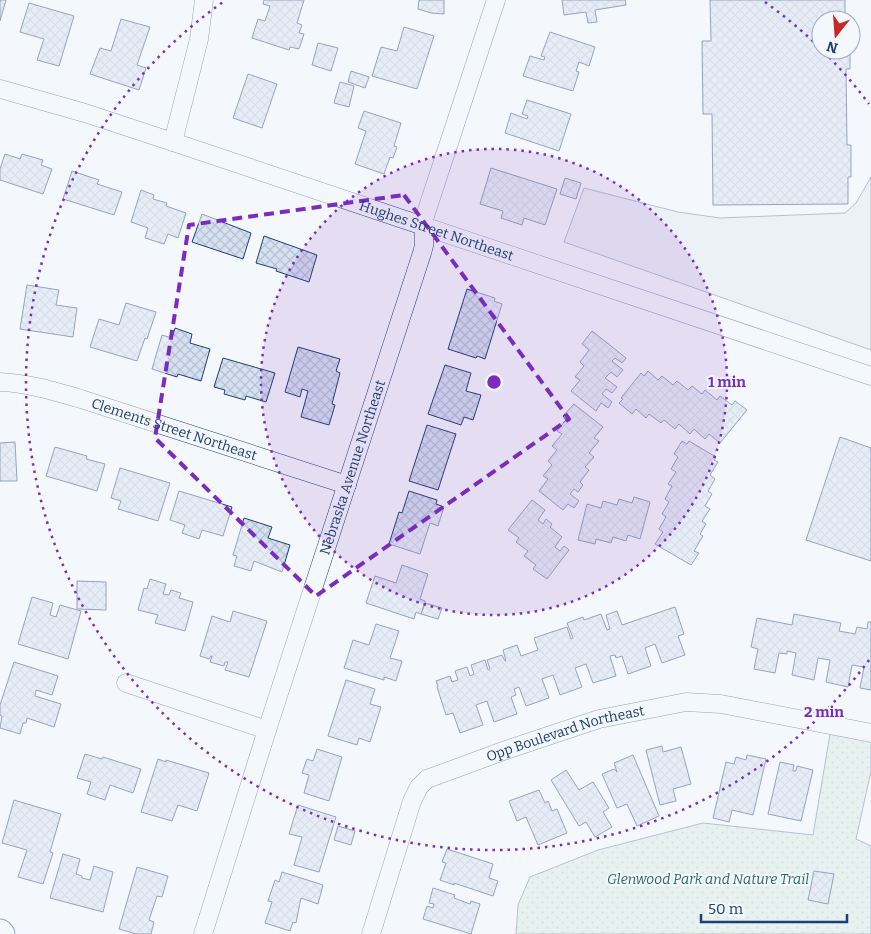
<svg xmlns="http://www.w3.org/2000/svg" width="871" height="934" font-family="Bitter,serif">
	<defs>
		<pattern id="grass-dots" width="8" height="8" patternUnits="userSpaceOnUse" patternTransform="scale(1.25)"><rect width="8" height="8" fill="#d7e8df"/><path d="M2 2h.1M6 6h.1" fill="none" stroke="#b8c8c3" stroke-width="1.8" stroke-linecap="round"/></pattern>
		<pattern id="building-cross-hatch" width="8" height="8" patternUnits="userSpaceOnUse" patternTransform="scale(1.25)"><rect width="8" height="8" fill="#d5e0f0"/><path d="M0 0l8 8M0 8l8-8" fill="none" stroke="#b6c1d1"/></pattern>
	</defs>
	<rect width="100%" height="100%" fill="#f4f7fb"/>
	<path fill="url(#grass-dots)" stroke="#687fa3" d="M830,734L871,741V771L856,839L871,846V934H516L518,905L530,877L598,850L703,823L813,835Z"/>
	<path fill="#e3e8f0" stroke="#687fa3" d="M871,177V350L564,242L584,188L678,212L720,218L845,213L856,203Z"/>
	<path fill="url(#building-cross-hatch)" stroke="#1d3f73" d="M0,0H6L0,21Z
		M264,0H304L297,23L302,25L299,33L304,34L299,49L290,47L289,50L252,38L258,19L265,21L270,6L263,4Z
		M419,0H444V14L431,13L418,9Z
		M562,0H625L626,5L595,10L597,22L588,23L586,12L564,15Z
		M710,0H845V20H821V50H850V69H846L847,145H851V177H848V204L713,205L712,114H703L702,41H711Z
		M29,3L74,16L59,66L37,60L44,39L20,32Z
		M121,19L150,27L137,65L146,68L139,90L90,74L100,48L111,51Z
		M404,27L434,36L417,89L372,76L381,47L397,51Z
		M550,32L595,47L589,66L579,62L576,71L579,72L573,91L523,76L530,56L544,60L545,57L541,56Z
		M318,43L338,48L331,71L312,65Z
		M351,71L369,77L365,88L348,82Z
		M248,74L277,84L262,128L233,118Z
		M340,82L354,86L349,107L334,103Z
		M527,100L571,114L559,151L505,133L511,113L527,119L528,116L522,114Z
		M364,111L401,123L394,146L397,147L393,158L390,157L384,174L355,164L366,131L358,128Z
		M5,154L20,159L22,154L43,160L41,165L52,169L43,194L0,180V169Z
		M491,168L557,189L545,225L524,218L522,225L501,218L503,211L480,204Z
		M72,171L99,180L97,184L122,192L114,215L63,199Z
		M565,178L581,183L576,199L560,194Z
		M141,190L154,195L153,199L167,203L166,206L186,213L178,238L168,234L164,244L145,238L148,228L131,222Z
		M202,214L251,233L243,259L192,242Z
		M264,236L317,255L309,282L276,271L277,269L256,263Z
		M27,285L59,290L56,305L77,308L73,337L20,329Z
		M467,289L495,298L494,301L502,304L485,359L477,356L476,358L448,349Z
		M126,303L156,312L147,339L145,338L137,361L90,347L99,319L119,325Z
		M175,328L192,334L190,343L210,349L201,381L178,374L177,377L152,369L162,335L172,338Z
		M592,331L626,358L622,363L615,358L612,361L623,370L617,377L611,372L605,378L617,387L612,393L606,389L602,394L612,402L608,408L601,403L596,411L571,391L580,380L575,377L584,366L580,362L589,350L582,344Z
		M298,347L340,359L336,371L340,373L332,404L335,405L329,425L301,417L308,391L302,389L300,397L285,392Z
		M223,358L275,373L266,402L246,396L245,400L224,394L225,390L214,387Z
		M445,365L471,373L466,391L481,395L473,420L464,417L461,425L428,414Z
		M648,371L658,380L662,376L673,385L677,381L688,390L692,386L702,394L705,390L717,400L720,396L732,405L735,401L747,410L720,443L709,434L705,439L694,429L690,434L679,424L675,429L664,420L661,423L649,414L646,418L636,409L632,414L619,403L623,399L621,398L641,373L644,376Z
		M574,404L603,427L594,438L599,441L589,453L594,457L585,467L589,470L580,482L583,485L578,492L574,489L570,494L579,501L574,508L568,504L563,510L539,491L548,479L543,476L552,465L548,461L557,450L552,446L562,434L557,431L566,420L563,416Z
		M427,425L456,434L438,490L409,481Z
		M840,437L871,448V561L806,540Z
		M682,441L687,444L689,441L716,457L714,460L718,462L710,475L715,479L708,491L712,494L705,506L710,509L702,521L706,524L700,534L703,536L694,551L699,553L691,565L655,544L663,532L659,529L666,517L662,514L669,502L665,499L672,486L668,484L676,472L671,469L678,457L674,454Z
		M15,442L17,481H0V443Z
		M55,447L87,456L86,459L105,464L97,491L46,476Z
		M120,468L170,483L158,521L118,509L121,501L111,498Z
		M179,491L232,507L223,536L202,530L199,539L182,533L185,525L170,520Z
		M409,491L437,500L436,504L444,507L438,526L430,523L420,554L389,544L399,512L402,513Z
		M634,497L650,502L640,539L628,535L626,541L613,537L611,543L596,539L595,544L578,540L587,504L601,508L603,501L617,505L619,499L632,503Z
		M532,500L545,510L538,520L543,524L546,519L552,524L550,527L562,537L555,547L560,551L564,546L569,550L547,579L533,569L536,565L524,556L528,551L516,542L519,538L508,530Z
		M244,518L272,527L268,538L290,545L282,572L254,561L251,571L234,566L237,556L233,555Z
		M402,565L428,574L420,599L425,601V603L421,614L416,612L414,619L366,603L375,576L396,583Z
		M150,579L166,584L163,594L169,595L171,590L181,593L179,598L193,602L185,631L155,623L158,615L138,610L144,588L147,589Z
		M77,581L106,582V610L77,609Z
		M32,597L53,603L50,615L56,617L60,605L81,611L68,659L18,644Z
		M425,603L442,608L438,619L421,614Z
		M675,607L684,634L678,636L685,655L662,663L655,644L645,648L651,666L628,674L622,656L616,658L615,655L610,656L616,676L593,683L586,664L575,668L582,687L560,695L553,675L542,679L549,698L526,706L519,687L514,689L516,695L511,697L517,714L494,722L487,701L476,705L483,725L460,733L453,713L446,715L437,687L438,686L436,681L450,676L452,682L458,680L455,671L467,667L470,676L474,674L471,665L485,660L488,670L490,669L487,660L502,655L505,661H506L503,650L517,645L521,656L538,650L534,638L567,627L571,639L573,638L567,623L583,617L584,620L601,614L607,630L610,629L606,615L617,611L622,625Z
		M233,611L267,621L249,677L225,670L228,662H225L224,666L210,662L212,656H211L209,659L200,656L212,616L230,622Z
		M794,614L841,623L839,631L855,634L857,627L867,629L868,622H871V690L860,688L864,667L852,665L848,687L826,682L830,660L818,658L814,680L792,675L796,653L787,651V654L779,653L775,673L754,669L758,649L751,647L757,618L792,625Z
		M376,624L399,631L390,658L402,661L396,681L384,677V680L344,668L353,640L369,645Z
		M14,662L58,676L52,695L36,690L35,696L61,704L54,727L27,718L26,723H23L20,734L0,728L2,716L0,715V705Z
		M346,680L375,689L370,704L381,707L370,742L359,738L357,745L328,736Z
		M662,746L663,752L681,747L691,784L673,789L676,801L660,805L646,750Z
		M317,749L342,757L329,801L304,793L309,775L302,773L307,759L313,761Z
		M85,754L102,759L103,757L141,769L133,793L110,785L105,800L87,794L91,782L77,778Z
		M633,755L659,816L637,826L627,804L617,808L602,774L614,769L617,772L614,763Z
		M747,755L766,759L753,815L732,810L729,822L713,818L726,762L734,764L736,757L746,760Z
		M158,759L166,762V760L209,773L197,811L178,805L172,821L141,812Z
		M780,762L794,765L793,771H796L797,766L813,770L801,821L768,814Z
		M566,770L579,790L593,782L609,808L603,812L612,827L595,837L586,822L579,826L551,780Z
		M539,790L545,803L548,801L552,811L557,809L567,833L538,845L526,817L517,821L509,801Z
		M14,800L61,814L50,852L53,853L43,884L18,877L27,850L2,843Z
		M298,805L336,817L319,872L294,865L302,837L289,834Z
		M338,826L355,831L351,845L334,840Z
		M447,849L493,864L489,878L498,881L493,896L454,883V885L440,880L446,863L442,862Z
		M63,854L80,859L76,874L82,876V878L90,880L94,866L113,872L103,912L50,898Z
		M137,867L168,876L162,897L157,896L149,920L154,922L151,934H136L119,929Z
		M814,871L834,874L828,904L808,900Z
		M282,872L323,885L318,904L301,898L296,923L293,922L290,931L265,923L272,902L268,901L275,880L279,882Z
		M433,888L455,895L454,898L470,904L471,901L480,904L471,934L423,919L427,906L433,908L434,904L429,903Z"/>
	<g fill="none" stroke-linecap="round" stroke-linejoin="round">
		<g stroke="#1d3f73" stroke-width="19">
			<g id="street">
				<path id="s1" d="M0,89L85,113L173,142L871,376"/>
				<path d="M173,142L199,39L204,0"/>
				<path id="s2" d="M0,382C27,383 54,391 81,399L347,485"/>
				<path d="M126,683L267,730"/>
				<path id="s3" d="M203,934L267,730L422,253L424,246V219L496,0"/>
				<path id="s4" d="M371,934L412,801L419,787L427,779L506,750L599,719L686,702L721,704L871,733"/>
			</g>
		</g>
		<g stroke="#1d3f73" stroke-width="27">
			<path id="secondary" d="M0,932L2,934"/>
		</g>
		<use href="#street" stroke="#f4f7fb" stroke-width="18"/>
		<use href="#secondary" stroke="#f4f7fb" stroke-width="25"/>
	</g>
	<path d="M0 0H871V934H0ZM404,195L569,419L316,596L155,438L189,225Z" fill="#f4f7fb" fill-opacity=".55" fill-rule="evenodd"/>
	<path fill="none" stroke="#7b2cbf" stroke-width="4" stroke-dasharray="10 6" stroke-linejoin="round" d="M404,195L569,419L316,596L155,438L189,225Z"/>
	<circle cx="494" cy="382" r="233" fill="#7b2cbf" fill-opacity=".12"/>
	<g fill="none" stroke="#7b2cbf" stroke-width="2.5" stroke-dasharray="2.5 5">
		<circle cx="494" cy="382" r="233"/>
		<path d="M869 660A467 467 0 1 1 223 2M765 2A467 467 0 0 1 818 46M824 52A467 467 0 0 1 869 104"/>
	</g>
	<g text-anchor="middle" stroke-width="4" stroke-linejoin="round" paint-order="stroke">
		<g font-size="14" fill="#1d3f73" stroke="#f4f7fb">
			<text dy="5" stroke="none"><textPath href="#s1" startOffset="459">Hughes Street Northeast</textPath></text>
			<text dy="5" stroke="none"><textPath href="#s2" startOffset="181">Clements Street Northeast</textPath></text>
			<text dy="5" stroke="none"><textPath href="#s3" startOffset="490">Nebraska Avenue Northeast</textPath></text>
			<text dy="5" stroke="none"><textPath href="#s4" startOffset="312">Opp Boulevard Northeast</textPath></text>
		</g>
		<g font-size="14" font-style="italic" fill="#2c6c60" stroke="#f4f7fb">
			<text x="708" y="884">Glenwood Park and Nature Trail</text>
		</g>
	</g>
	<circle cx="494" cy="382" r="8" fill="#7b2cbf" stroke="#f4f7fb" stroke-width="2.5"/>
	<g font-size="15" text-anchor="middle" font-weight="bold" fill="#7b2cbf" stroke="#f4f7fb" stroke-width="4" stroke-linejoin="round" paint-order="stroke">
		<text x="727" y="387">1 min</text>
		<text x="824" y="717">2 min</text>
	</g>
	<g transform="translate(836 35) rotate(197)"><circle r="24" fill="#f4f7fb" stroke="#9eadc5"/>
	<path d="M0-4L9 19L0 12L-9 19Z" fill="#c62828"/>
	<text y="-8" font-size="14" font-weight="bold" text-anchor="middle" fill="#1d3f73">N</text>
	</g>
	<path d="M701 914v8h146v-8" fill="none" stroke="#1d3f73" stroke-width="2.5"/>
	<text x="708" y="914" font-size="15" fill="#1d3f73" stroke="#f4f7fb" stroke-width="4" paint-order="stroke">50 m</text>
</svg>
